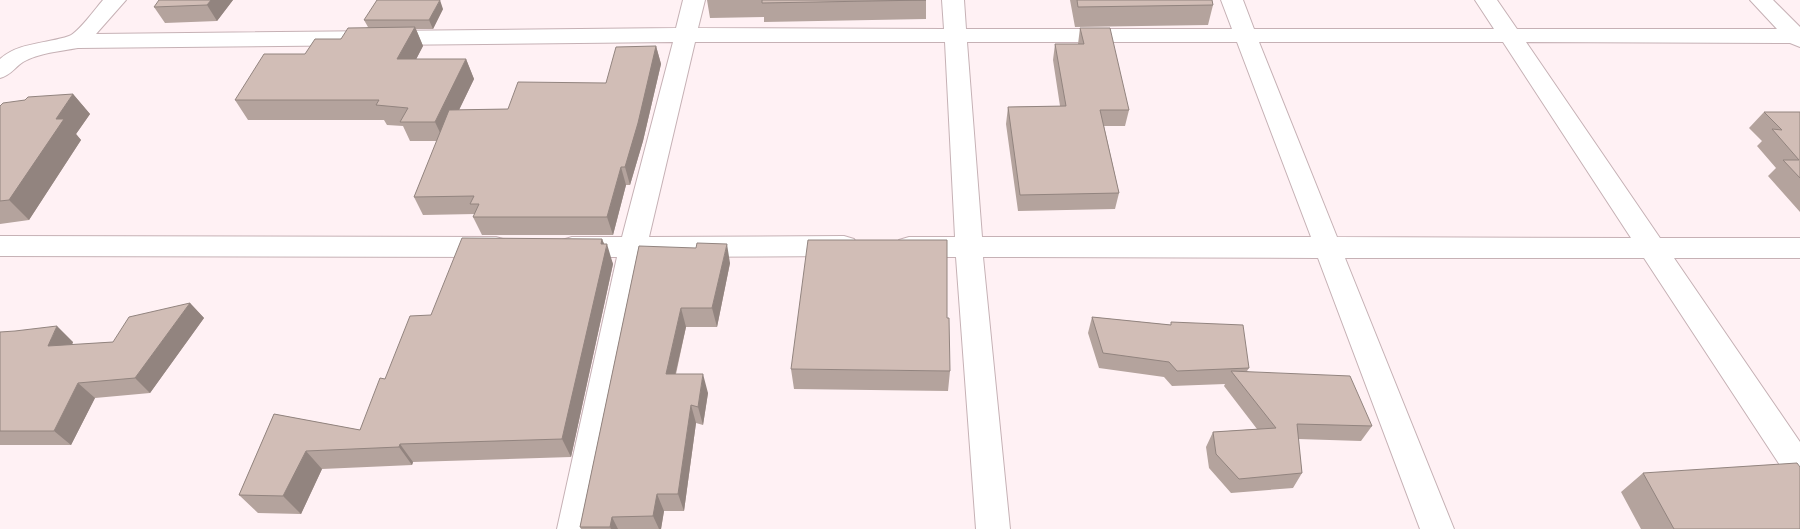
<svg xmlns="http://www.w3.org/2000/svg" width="1800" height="529" font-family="'Libre Baskerville',serif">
	<rect width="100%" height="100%" fill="#fff1f4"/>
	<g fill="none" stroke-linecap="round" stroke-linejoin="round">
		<g stroke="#c6b1b5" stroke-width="2">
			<path id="minor" d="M103,0H126L96,34L676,28L683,0H705L698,28L944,29L942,0H964L966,29H1232L1221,0H1243L1254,29H1494L1475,0H1497L1517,29H1777L1750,0H1773L1800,27V47L1790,43L1526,42L1660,238H1800V258H1674L1800,442V483L1789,479L1644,258H1345L1454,529H1420L1318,258L983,257L1010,529H976L956,257H909L899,254L895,247L899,240L909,237H955L945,42H695L649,237L844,236L854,239L858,246L854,253L844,256L645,257L591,529H557L617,257H572L562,254L558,247L562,240L572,237H622L673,42L78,48C61,51 38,53 23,62C14,68 11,75 0,78V59C19,42 46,44 69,36C78,33 96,8 103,0ZM967,42H1237L1311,237H982ZM1259,42H1503L1631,238L1337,237Z
				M0,236L496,237L506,240L510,247L506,254L496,257L0,256Z"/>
		</g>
		<use href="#minor" fill="#fff" fill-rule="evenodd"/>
	</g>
	<path fill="#b4a39d" d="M233,0L217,21L165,23L154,7Z
		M707,0H926V19L764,22V17L710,18Z
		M1070,0H1212L1213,5L1208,25L1075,27Z
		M443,9L433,29H416L423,46L416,59H466L474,79L459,110L508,109L606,83L656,46L661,64L643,141L630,185H626L613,235H482L473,217L475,214L423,215L414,197L437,141H410L403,126L387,125L384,120H248L235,100L305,54L368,27L364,20Z
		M1080,28L1129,110L1125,126H1104L1119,193L1115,209L1018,211L1006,124L1008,107L1060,106L1053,60L1055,44H1078Z
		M73,94L90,114L76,134L81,140L29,220L0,224V106L25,100Z
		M1764,112H1800V212L1768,176L1776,168L1757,146L1762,141L1749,128Z
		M602,239L613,264L571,457L413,462L412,465L322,469L301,514L258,513L239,495L274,414L360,430L385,379L431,315Z
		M639,246L730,263L717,327H686L676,374L708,393L703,425L696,423L684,511H664L661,529H581L580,527Z
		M190,303L204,318L150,393L95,398L71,445H0V332L73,342L72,345L113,342Z
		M1092,317L1171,325V322L1249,368L1247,371L1372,426L1361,441L1298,439L1302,473L1293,488L1231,493L1209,468L1206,447L1213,432L1257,429L1224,386L1225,384L1172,386L1164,377L1099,368L1088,333Z
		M791,369L950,371L948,391L794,389Z
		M1643,473L1800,529H1641L1621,492Z"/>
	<path fill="#92847f" d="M211,0H233L217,21L207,5Z
		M440,0L443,9L433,29L429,20Z
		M415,27L423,46L406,79L397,59Z
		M656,46L661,64L643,141L630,185L625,167Z
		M466,59L474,79L444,141L435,122Z
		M73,94L90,114L76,134L81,140L29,220L9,200L56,119Z
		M621,167L626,185L613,235L607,217Z
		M602,239L606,249L607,244L613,264L571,457L562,439Z
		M727,244L730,263L717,327L712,308Z
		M190,303L204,318L150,393L135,378Z
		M681,308L686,327L671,393L666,374Z
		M57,326L73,342L64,362L48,346Z
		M703,374L708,393L703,425L698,407Z
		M78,383L95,398L71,445L54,431Z
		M691,405L696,423L684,511L678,494Z
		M400,444L413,462L412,465L399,447Z
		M306,451L322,469L301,514L283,496Z
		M657,494L664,511L661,529H659L653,516Z
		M612,517L618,529H611L610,527Z"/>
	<path fill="#d1bdb6" stroke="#92847f" d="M159,0H211L207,5L154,7Z
		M377,0H440L429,20H364Z
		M762,0H926L762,3Z
		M1077,0H1212L1213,5L1078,7Z
		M415,27L397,59H466L435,122H400L408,108L376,105L379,100H235L264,54H305L315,39H341L348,28Z
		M1080,28H1110L1129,110H1100L1119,193L1020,195L1008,107L1066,106L1055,44H1084Z
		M656,46L638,123L625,167H621L607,217H473L479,204H470L474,196L414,197L449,110L508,109L518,82L606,83L616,47Z
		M73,94L56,119H64L9,200L0,201V106L3,103L25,100L28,97Z
		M1764,112H1800V178L1783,160H1799L1772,129L1782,130Z
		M462,238L602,239L601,244H607L562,439L400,444L399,447L306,451L283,496L239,495L274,414L360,430L380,378L385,379L410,316L431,315Z
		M808,240H947V318H949L950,371L791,369Z
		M697,243L727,244L712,308H681L666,374H703L698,407L691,405L678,494H657L653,516L612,517L610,527H580L639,246L696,248Z
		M190,303L135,378L78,383L54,431H0V332L15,331L57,326L48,346L113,342L129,317Z
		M1092,317L1171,325V322L1243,325L1249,368L1177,371L1169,362L1103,353Z
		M1231,371L1350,376L1372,426L1297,424L1302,473L1239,479L1216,454L1213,432L1276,428Z
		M1797,463L1800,467V529H1674L1643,473Z"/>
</svg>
